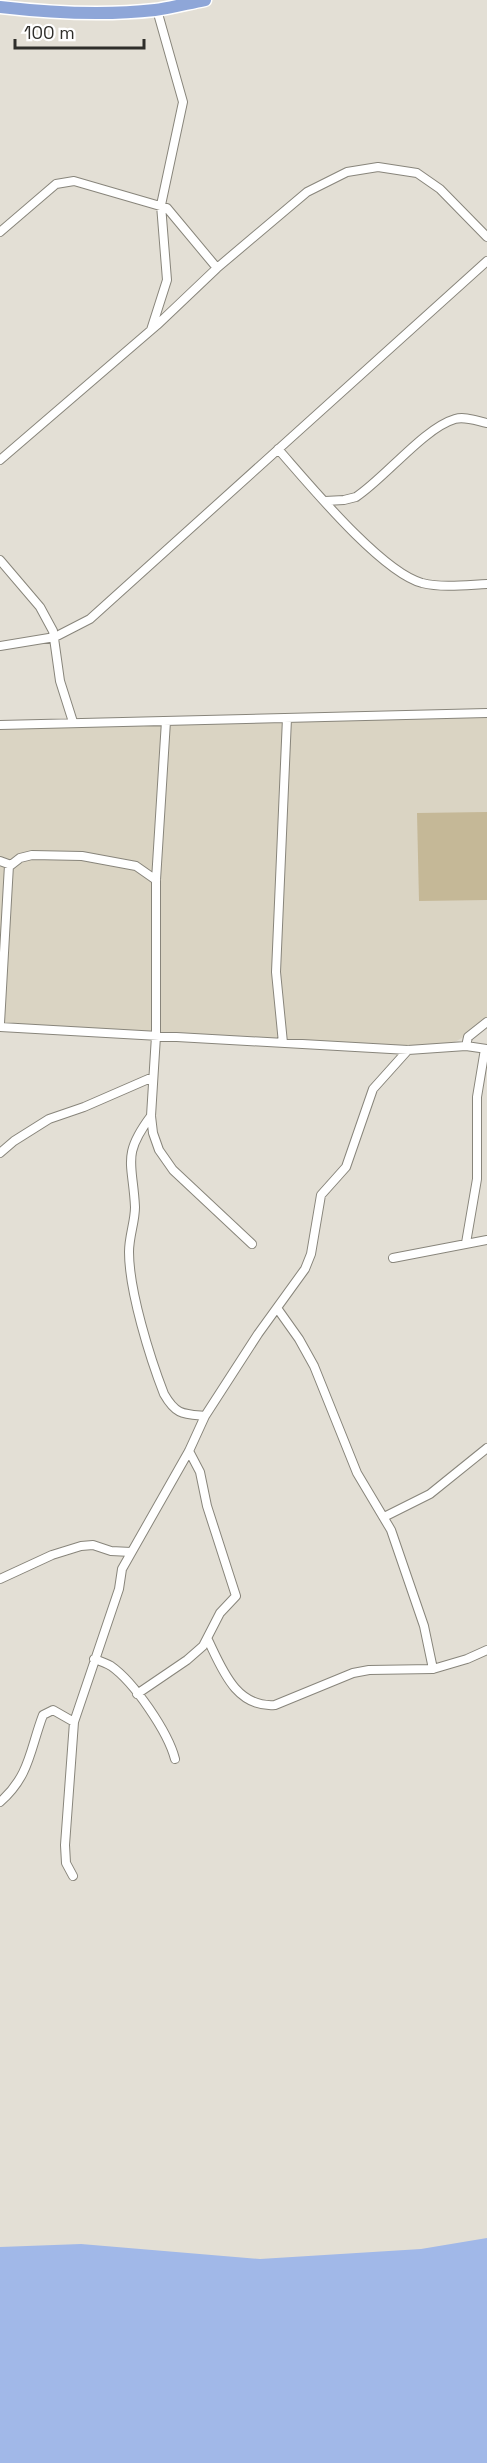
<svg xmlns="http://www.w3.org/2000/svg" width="487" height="2463" font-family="'Space Grotesk',sans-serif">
	<rect width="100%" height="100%" fill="#e3dfd5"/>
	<path fill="#dad4c3" d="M487,715V1021L467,1035L437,1052L0,1025V729Z"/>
	<path fill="#c5b897" d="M487,812V900L419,901L417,813Z"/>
	<path fill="#a1b8e8" d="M487,2238V2463H0V2247L81,2244L260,2259L421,2249Z"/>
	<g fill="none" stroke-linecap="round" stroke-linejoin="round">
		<g stroke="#88857b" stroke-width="10">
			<path id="minor" d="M0,232L56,184L74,181L167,208L217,268
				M151,330L167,280L161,205L183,102L157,10
				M278,449C308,483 381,572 422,583C443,588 466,585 487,584
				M0,460L157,325L217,268L307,192L347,172L378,167L417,173L440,189L487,237
				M325,501L344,500L356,497C385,478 424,428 455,419C465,416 477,421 487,423
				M0,560L40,607L53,631L60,681L73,722
				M0,646L55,637L90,619L487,261
				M166,721L156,880V1036L151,1116L153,1133L159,1150L173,1170L252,1244
				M0,725L487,713
				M0,861L11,865L20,858L32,855L82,856L136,866L156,880
				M0,1023L9,865
				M0,1027L408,1050L466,1046L487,1049
				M283,1043L276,972L287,718
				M466,1046L468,1037L487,1022
				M151,1116C121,1156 133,1163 135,1207C135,1222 129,1236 129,1252C129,1291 150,1358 164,1394C176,1415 183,1414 205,1416
				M0,1153L14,1141L49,1119L84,1107L153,1077
				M466,1243L477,1179V1097L485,1049
				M393,1258L487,1240
				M277,1308L299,1339L314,1366L357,1473L391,1530L424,1626L433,1669
				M384,1517L430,1494L487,1448
				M0,1579L52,1555L81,1546L93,1545L111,1551L131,1552
				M208,1640C222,1669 236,1708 275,1705L353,1673L369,1670L433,1669L467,1659L487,1650
				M94,1659C100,1661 106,1663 111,1666C134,1682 168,1732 175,1759
				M137,1694L187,1660L203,1646L220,1613L236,1596L207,1506L200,1472L189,1451
				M0,1802C30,1776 30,1749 43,1715L53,1710L74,1722
				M73,1876L66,1863L65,1845L74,1722L119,1589L122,1569L189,1451L205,1416L258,1334L305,1269L311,1254L321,1195L346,1167L373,1089L408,1050"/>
		</g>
		<g stroke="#fff" stroke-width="15">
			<path id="trunk" d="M0,7C52,13 103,16 155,10C171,8 189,3 205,0"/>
		</g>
		<use href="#minor" stroke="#fff" stroke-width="8"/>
		<use href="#trunk" stroke="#8ea6d8" stroke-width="12"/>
	</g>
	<path d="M15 39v9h129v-9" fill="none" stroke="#2f2e2a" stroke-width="3"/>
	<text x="24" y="39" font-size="18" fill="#2f2e2a" stroke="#ffffff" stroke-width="4.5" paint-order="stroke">100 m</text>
</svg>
